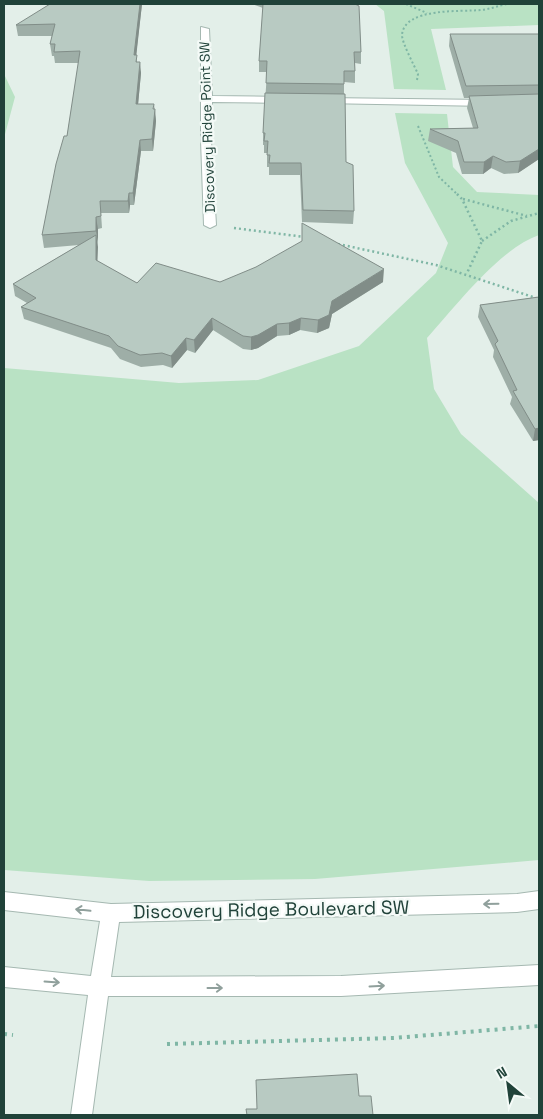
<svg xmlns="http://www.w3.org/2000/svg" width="543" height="1119" font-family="'Space Grotesk',sans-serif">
	<rect width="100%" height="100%" fill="#e3efe9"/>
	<path fill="#b9e2c4" d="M375,4H539V25L431,29L446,90L394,89L384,11Z
		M4,74L15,97L4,138Z
		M395,113L447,114L453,167L477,192L539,195V235C499,249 456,306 427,338L434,389L461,434L539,503V860L315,879L149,881L4,870V368L179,383L258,380L359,346L436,273L448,243L405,163Z"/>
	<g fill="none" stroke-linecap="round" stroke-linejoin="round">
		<g stroke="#a5b8b1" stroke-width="2">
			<path id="minor" d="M201,27L209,29L212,96L283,97L288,100L283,103L212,102L211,140L216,225L210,228L204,225L201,140Z
				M324,98L488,100L493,103L488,106L321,103L319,101Z
				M539,891V909L517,912L119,922L111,977L341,976L539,965V985L341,996H108L92,1115H71L88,995L4,987V967L91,976L100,921L4,910V892L111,904L517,894Z"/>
		</g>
		<path stroke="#7fb6a5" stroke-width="2" stroke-dasharray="2 2.5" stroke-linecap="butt" d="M406,4L427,13
			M417,80L418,74C414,65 402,43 402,35C404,7 462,12 481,10C490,9 498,6 507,4
			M418,126L439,177L458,195"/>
		<path stroke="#7fb6a5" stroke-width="2.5" stroke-dasharray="2 3" stroke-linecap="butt" d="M457,194L462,199L482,241L467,273
			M463,199L527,216
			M234,228L305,237
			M482,241L511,221L539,213
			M338,244L436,265L539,299"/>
		<path stroke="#7fb6a5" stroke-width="4" stroke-dasharray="3 5" stroke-linecap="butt" d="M4,1034L13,1035
			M167,1044L394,1038L539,1026"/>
		<use href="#minor" fill="#fff" fill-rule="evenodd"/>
	</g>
	<path fill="#9eaea7" d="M142,4L136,55L137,62L141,73L138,104L154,109L156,121L153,151H141L134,205H130L129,213H101L102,228L98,229L97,261L137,283L220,282H383L332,314L329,328L317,333L300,330L289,335L277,336L258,348L251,350L243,349L213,330L195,353L187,350L172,368L163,365L141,367L120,359L111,348L24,319L21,307L27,303L15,296L13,284L79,245L44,248L42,235L67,136L79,63H55L54,56H52L50,44L52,36H18L16,25Z
		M252,4H355L361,52V64L355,63V83L344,82V94L346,162L354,211L353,224L302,222L300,175H269V167H267V153H264V145H263V133L267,72H259V61L263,8Z
		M450,34H539V159L518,173L504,174L491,168L483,174H462L456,153L428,141L430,129L473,128L467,108L469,98H464L449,46Z
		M539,297V440L533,441L510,404L512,397L493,357L494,350L478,317L480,305Z"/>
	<path fill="#818d88" d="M140,4H142L135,67L134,55Z
		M140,62L141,73L137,116L136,104Z
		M154,104L155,116V109L156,121L153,151L152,139Z
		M140,140L141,151L134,205L133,193Z
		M539,149V159L518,173L520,161Z
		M493,156L491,168L483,174L484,162Z
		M129,193L130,205L129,213L128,201Z
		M96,217L98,229V243L96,231Z
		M96,235L98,247L97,272L96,260Z
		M384,269L383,282L332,314L329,328L317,333L318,320L332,301Z
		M212,318L213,330L195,353L194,340Z
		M301,318L300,330L289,335V323Z
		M277,324V336L258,348L251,350V337Z
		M186,338L187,350L172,368L171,356Z
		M539,428V440L533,441L535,429Z"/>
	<path fill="#b8cac2" stroke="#818d88" d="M50,4H140L134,55H137L136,62H140L136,104H154L153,109H155L152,139L140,140L133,193H129L128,201H100L101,216L96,217V231L42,235L56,164L64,136H67L80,51L54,52L55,44H50L55,24L16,25Z
		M263,4H355L359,6L361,52H354L355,71H344V84L266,83L267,61H259Z
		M450,34H539V85L466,86Z
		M265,93L345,94L346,162L353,165L354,211L303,210L301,163H269L270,155H267L268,141H264L265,133H263Z
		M539,94V149L520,161L506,162L493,156L484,162H464L458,141L430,129L478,128L469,96Z
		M302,223L384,269L332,301L329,315L318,320L301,318L289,323L277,324L258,335L251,337L243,336L212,318L194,340L186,338L171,356L162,353L140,355L118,346L109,336L21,307L36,298L13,284L96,235V260L137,283L156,263L220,282L256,267L302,241Z
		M539,297V428L535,429L513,391L517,390L495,344L498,341L480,305Z
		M357,1074L359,1096H371L373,1115H247L246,1109H257L256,1080Z"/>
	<defs><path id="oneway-shaft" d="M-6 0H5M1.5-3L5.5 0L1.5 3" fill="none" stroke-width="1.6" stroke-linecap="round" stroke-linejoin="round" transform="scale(1.25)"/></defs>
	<g stroke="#90a09c">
		<use href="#oneway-shaft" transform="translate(491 904) rotate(179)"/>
		<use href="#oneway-shaft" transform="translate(83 910) rotate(-174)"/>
		<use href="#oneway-shaft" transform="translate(52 982) rotate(4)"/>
		<use href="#oneway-shaft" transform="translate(377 986) rotate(-3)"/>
		<use href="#oneway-shaft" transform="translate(215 988)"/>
	</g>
	<g text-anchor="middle" stroke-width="4.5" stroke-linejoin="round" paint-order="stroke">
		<g font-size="14" fill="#204239" stroke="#f4faf7">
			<text transform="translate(207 127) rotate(-92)" y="5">Discovery Ridge Point SW</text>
		</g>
		<g font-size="19" fill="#204239" stroke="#f4faf7">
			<text transform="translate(271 909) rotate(-1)" y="7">Discovery Ridge Boulevard SW</text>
		</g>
	</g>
	<rect width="543" height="1119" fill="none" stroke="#204239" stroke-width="10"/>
	<g transform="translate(508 1084) rotate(331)" stroke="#f4faf7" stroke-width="4" paint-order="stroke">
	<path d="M0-4L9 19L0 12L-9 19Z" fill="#204239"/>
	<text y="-8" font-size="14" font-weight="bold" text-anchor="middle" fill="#204239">N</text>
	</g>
</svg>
